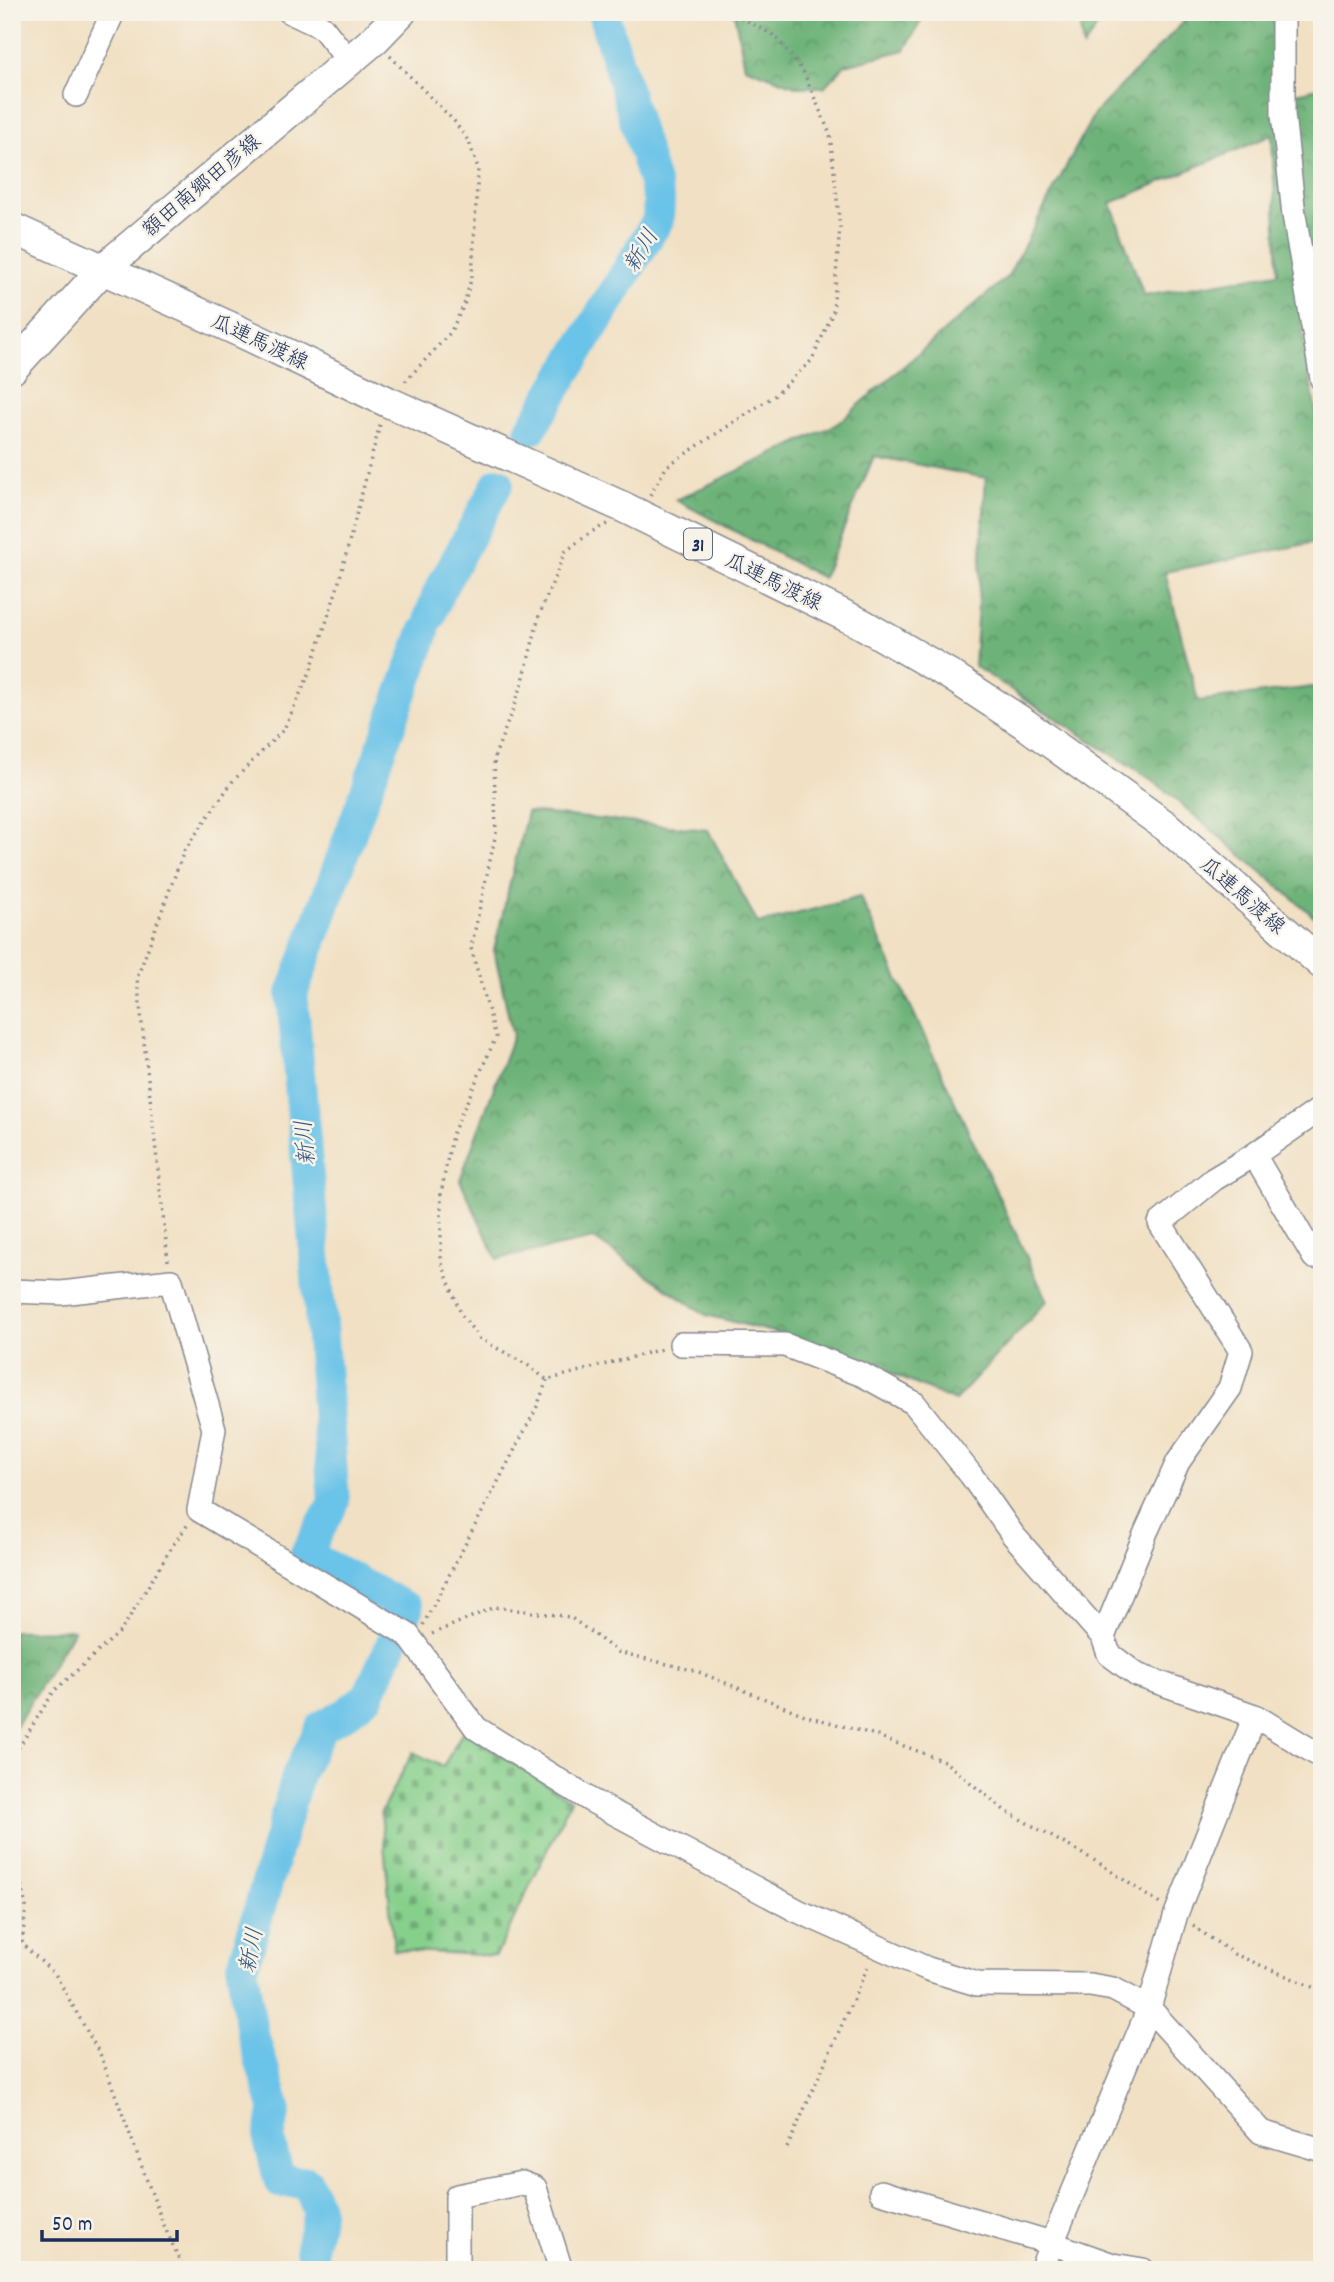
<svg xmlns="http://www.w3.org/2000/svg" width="1334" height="2282" font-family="Dekko,'Klee One',sans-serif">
	<defs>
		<pattern id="forest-crowns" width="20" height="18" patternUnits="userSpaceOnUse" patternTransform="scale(1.75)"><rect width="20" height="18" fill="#6db278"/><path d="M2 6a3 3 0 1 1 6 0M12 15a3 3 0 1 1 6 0" fill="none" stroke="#599166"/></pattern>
		<pattern id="cemetery-stones" width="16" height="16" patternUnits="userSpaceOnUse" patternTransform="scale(1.75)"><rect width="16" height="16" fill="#87d08c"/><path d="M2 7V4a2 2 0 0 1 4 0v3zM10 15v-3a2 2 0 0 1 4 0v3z" fill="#6ea976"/></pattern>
	</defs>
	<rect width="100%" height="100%" fill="#f7f3e8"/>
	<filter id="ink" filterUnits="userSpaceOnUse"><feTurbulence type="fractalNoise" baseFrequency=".0143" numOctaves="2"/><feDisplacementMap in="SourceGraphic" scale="14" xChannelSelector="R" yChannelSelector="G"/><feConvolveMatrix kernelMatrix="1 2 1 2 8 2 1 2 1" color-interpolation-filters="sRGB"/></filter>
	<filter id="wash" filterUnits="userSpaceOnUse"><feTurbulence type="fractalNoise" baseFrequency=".00686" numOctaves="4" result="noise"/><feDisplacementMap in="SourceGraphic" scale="28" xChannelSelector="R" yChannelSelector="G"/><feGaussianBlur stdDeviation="1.57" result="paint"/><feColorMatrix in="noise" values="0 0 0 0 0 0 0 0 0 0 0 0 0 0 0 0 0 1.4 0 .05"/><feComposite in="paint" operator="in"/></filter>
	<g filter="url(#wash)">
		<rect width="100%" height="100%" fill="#f1e0c3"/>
		<path fill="url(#forest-crowns)" stroke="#44706b" stroke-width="2" fill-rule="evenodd" d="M734,12H926L905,50L845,65L824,87H798L745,67Z
			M1078,12H1107L1083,48Z
			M1193,12H1273L1279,97L1322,87V332H1302L1322,446V541L1165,572L1198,701L1322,686V923L1155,782L974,666L986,478L874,456L823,578L676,500L837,424L1008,276L1094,114ZM1272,135L1278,273L1144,296L1111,203Z
			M527,812L708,830L758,924L860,897L1047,1301L955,1401L827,1346L706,1315L594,1239L497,1259L460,1180L513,1036L494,950Z
			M74,1630L12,1733V1631Z"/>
		<path fill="url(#cemetery-stones)" stroke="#518075" stroke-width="2" d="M463,1731L571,1800L496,1956L394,1950L381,1812L413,1752L443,1767Z"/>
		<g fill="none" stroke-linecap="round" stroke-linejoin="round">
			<path stroke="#6bc3e8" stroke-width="32" d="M531,429L658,220L659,200L603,12
				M430,616L438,594L498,483
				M408,1609L306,1554L334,1502L320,1311L292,994L424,632
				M314,2270L311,2248L319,2212L307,2182H280L269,2140L275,2107L252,2032L242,1970L298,1774L322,1726L345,1714L368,1696L395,1636"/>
		</g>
	</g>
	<g filter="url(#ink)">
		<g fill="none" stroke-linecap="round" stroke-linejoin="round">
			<g stroke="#868890" stroke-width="26">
				<path id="minor" d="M290,12L322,27L348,60
					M1283,12V114L1294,215L1322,379
					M76,95L113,12
					M1254,1155L1314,1257
					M12,1291L61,1293L171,1281L214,1429L199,1510L408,1635L476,1728L590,1800L798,1911L928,1969L977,1984L1090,1985L1113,1989L1149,2008L1261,2132L1322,2150
					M681,1344L785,1345L863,1375L914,1403L971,1475L1013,1535L1103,1637L1109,1654L1137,1675L1255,1716L1322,1757
					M1103,1637L1146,1532L1178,1462L1230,1388L1241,1351L1160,1223L1214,1179L1254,1155L1322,1108
					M881,2192L1051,2243L1113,2265L1143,2270
					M457,2270V2196L522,2183L535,2188L561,2270
					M1041,2270L1149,2008L1176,1914L1255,1716"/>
			</g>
			<g stroke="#868890" stroke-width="33">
				<path id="major" d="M12,228L241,332L388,402L623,507L862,624L952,676L1025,724L1167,827L1322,964
					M12,369L103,269L374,40L401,12"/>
			</g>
			<path stroke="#868890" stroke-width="3.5" stroke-dasharray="2 5" stroke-linecap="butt" d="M390,56L454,121L469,142L478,168L472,276L464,305L450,333L402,385
				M650,495L667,466L774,396L812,360L833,312L840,227L830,134L803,71L775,36L731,12
				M607,524L591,532L565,552L539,616L522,685L494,758L496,833L471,948L496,1037L452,1135L441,1193V1261L461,1314L479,1338L529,1366L547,1380L662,1349
				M168,1261L137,978L184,851L232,782L284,729L310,672L337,589L380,424
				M423,1625L536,1409L547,1380
				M432,1634L495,1607L570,1617L618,1652L696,1671L807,1716L872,1734L944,1761L1004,1810L1099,1863L1160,1904
				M12,1768L14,1755L54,1691L121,1631L173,1545L189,1523
				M12,1809L18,1869L26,1907L22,1944L55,1974L101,2056L162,2221L184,2270
				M1193,1926L1234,1954L1322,1991
				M787,2148L869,1964"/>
			<use href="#minor" stroke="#fff" stroke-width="23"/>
			<use href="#major" stroke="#fff" stroke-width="30"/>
		</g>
	</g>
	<g text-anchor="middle" stroke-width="5" stroke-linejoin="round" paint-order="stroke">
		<rect fill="#f7f3e8" stroke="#5d6a87" stroke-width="2" x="684" y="528.5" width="28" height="31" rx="5"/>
		<g font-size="19" font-weight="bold" fill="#1b2f5e">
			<text x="698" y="551">31</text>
		</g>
		<g font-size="21" fill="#1b2f5e" stroke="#f7f3e8">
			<text transform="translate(201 185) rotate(-40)" y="7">額田南郷田彦線</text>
			<text transform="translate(260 341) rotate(25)" y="7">瓜連馬渡線</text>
			<text transform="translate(774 581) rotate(26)" y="7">瓜連馬渡線</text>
			<text transform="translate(1243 895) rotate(41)" y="7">瓜連馬渡線</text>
		</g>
		<g font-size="23" font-style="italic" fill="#2f5480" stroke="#f7f3e8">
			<text transform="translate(640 250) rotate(-59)" y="8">新川</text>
			<text transform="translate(304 1143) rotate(-95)" y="8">新川</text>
			<text transform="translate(250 1950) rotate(-79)" y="8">新川</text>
		</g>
	</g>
	<rect width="1334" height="2282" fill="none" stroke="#f7f3e8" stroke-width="42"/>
	<path d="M42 2230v10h135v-10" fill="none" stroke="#1b2f5e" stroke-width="3.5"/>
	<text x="52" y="2230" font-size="21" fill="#1b2f5e" stroke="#f7f3e8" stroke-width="5" paint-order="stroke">50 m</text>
</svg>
